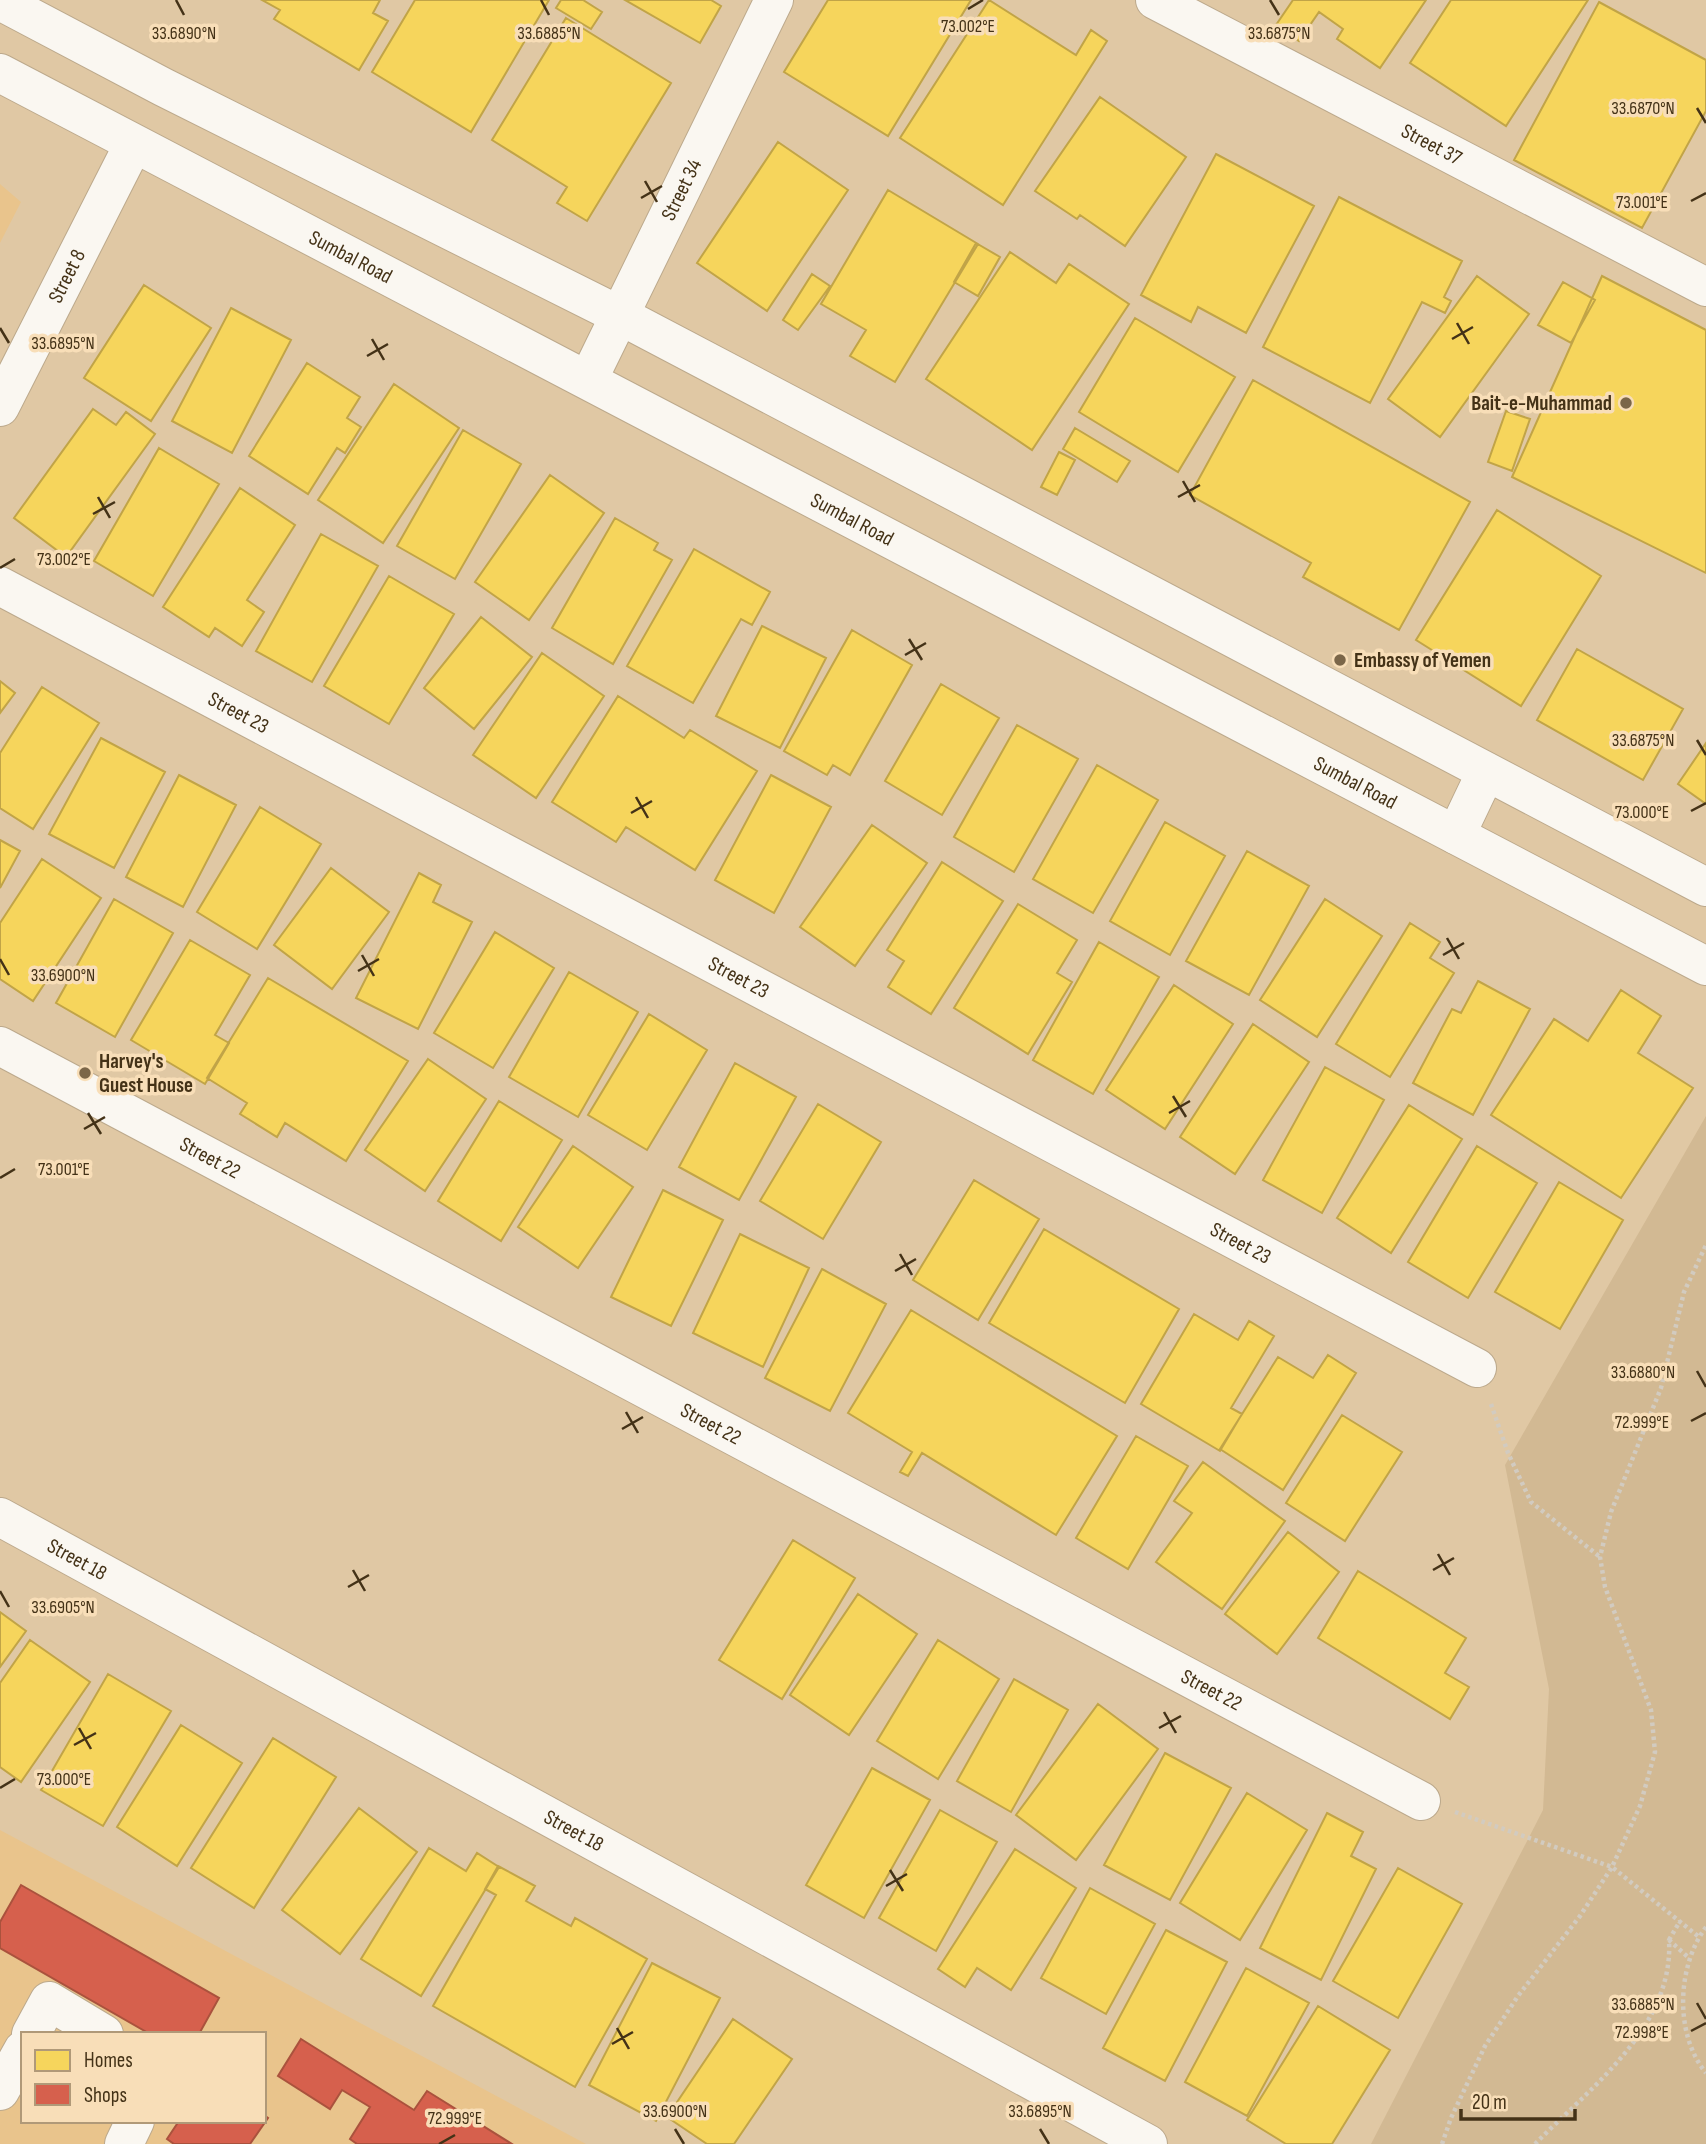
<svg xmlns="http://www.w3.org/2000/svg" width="1706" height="2144" font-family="'Sofia Sans Condensed',sans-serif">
	<rect width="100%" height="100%" fill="#e0c8a4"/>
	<path fill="#e9c48c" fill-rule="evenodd" d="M0,184L21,202L0,243Z
		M0,1830L586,2144H0ZM23,2034H264V2121H23Z"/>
	<path fill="#d2b993" d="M1706,1116V2144H1371L1543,1810L1549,1689L1505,1465Z"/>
	<path fill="#f6d55c" stroke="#c1a447" stroke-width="2" d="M262,0H380L373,13L388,21L359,70L274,19L280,10Z
		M415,0H549L471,132L372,72Z
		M561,0H583L602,12L591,29L556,8Z
		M625,0H711L721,6L700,43Z
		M828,0H971L888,136L784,72Z
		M989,0L1076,55L1091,30L1107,41L1003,205L900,138Z
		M1293,0H1426L1380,68L1337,39L1343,29L1319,12L1299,41L1276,25Z
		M1451,0H1588L1506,126L1410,63Z
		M1599,2L1706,60V111L1642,228L1514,160Z
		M566,18L671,83L587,221L557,203L567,187L492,140Z
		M1100,97L1186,157L1125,246L1080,215L1077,219L1035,191Z
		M778,142L848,190L767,311L697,263Z
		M1216,154L1314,206L1246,333L1198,307L1191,322L1141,295Z
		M888,190L978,244L895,382L850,356L866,330L821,304Z
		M1339,197L1462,261L1444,297L1451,301L1445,313L1422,302L1370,403L1263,347Z
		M976,243L1000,257L978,296L954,282Z
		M1010,252L1056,283L1069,264L1129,304L1032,450L926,379Z
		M812,274L830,286L798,330L783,320Z
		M1477,276L1529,314L1440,437L1388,399Z
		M1602,276L1706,330V573L1512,477Z
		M1563,282L1595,300L1571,343L1538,325Z
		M144,285L211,328L151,421L84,378Z
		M231,308L291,340L232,453L172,421Z
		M1135,318L1235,377L1178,472L1079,412Z
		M307,363L360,397L347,418L361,427L345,453L337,448L308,494L249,456Z
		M1253,380L1470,502L1399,630L1303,577L1311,563L1190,495Z
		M394,384L459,428L383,543L318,500Z
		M93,409L116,425L126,412L155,434L66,557L14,518Z
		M1506,411L1530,419L1512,471L1488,462Z
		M1075,428L1130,461L1117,482L1063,449Z
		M463,430L521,464L455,579L397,546Z
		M159,448L219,484L153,596L94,561Z
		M1059,452L1075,460L1057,495L1041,487Z
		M550,475L604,513L529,620L475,582Z
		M240,488L295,525L247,600L264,612L242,646L215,628L209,637L163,607Z
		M1497,510L1601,576L1521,706L1416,640Z
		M615,518L658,543L654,550L672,560L613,664L552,628Z
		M321,534L378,566L312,682L256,651Z
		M694,549L770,592L752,625L741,619L693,703L627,666Z
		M389,576L454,614L389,724L324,686Z
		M481,617L532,657L474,729L424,688Z
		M762,626L826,658L780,748L716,716Z
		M852,630L912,665L850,775L833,765L827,775L784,751Z
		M1577,649L1683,709L1643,780L1537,720Z
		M542,653L604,696L536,798L473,755Z
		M0,681L15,693L0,713Z
		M0,681L15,693L0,713Z
		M941,684L999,718L942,815L885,781Z
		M42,687L99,723L33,829L0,808V753Z
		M42,687L99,723L33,829L0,808V753Z
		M618,696L684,738L690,730L757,771L695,870L626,827L616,842L552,802Z
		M1017,725L1078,759L1014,872L954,837Z
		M101,738L165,772L114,868L49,834Z
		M101,738L165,772L114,868L49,834Z
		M1706,743V804L1678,784Z
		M1097,765L1158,800L1093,913L1033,879Z
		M179,775L236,805L183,907L126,877Z
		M771,775L831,807L774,913L715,880Z
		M260,807L321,844L257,949L197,912Z
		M1165,822L1225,856L1170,955L1110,921Z
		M872,825L927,863L855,966L800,927Z
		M0,840L20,851L0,888Z
		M0,840L20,851L0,888Z
		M1247,851L1309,886L1249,995L1186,961Z
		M42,859L101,898L33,1001L0,979V923Z
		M42,859L101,898L33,1001L0,979V923Z
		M942,862L1003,901L931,1014L888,987L904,961L887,950Z
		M331,868L389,912L332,989L274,945Z
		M331,868L389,912L332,989L274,945Z
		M419,873L441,885L433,902L472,922L418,1029L356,998Z
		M114,899L173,933L115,1037L56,1003Z
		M114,899L173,933L115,1037L56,1003Z
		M1325,899L1382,936L1317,1037L1260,1000Z
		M1018,904L1077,940L1057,973L1072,982L1028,1054L954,1008Z
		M1410,923L1440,942L1430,958L1454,973L1390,1077L1336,1044Z
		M495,932L554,968L493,1068L434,1033Z
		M190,940L250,975L215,1035L229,1043L205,1084L131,1040Z
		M1099,942L1159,977L1093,1094L1033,1060Z
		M569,972L638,1012L578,1117L509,1077Z
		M268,978L408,1061L346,1161L285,1123L277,1137L240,1114L247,1103L207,1078Z
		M268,978L408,1061L346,1161L285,1123L277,1137L240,1114L247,1103L207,1078Z
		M1478,981L1530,1009L1473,1115L1413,1083L1452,1009L1461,1013Z
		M1174,985L1233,1024L1165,1129L1106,1090Z
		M1621,990L1661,1016L1638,1053L1693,1088L1621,1198L1491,1115L1554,1019L1588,1041Z
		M649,1014L707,1050L647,1150L588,1115Z
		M1253,1024L1309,1062L1235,1174L1180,1137Z
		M428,1059L486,1099L425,1191L365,1150Z
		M428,1059L486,1099L425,1191L365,1150Z
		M735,1063L796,1097L739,1200L679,1167Z
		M1325,1067L1384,1100L1322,1213L1263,1180Z
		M499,1101L562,1140L501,1241L438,1201Z
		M818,1104L881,1142L823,1239L760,1201Z
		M1409,1105L1462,1139L1391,1253L1337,1218Z
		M573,1146L633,1187L578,1268L518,1227Z
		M1477,1146L1537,1183L1468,1298L1408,1262Z
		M974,1180L1039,1219L978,1320L913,1280Z
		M1559,1182L1623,1220L1560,1329L1495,1292Z
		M663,1190L723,1220L671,1326L611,1297Z
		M1044,1229L1179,1309L1125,1403L989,1323Z
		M740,1234L809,1268L763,1367L693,1333Z
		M822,1269L886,1304L830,1411L765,1378Z
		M911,1310L1117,1436L1056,1535L922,1453L908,1476L900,1472L912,1452L848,1413Z
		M1194,1314L1238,1340L1249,1321L1274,1336L1231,1408L1242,1414L1220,1451L1141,1404Z
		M1328,1355L1356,1373L1283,1490L1220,1449L1278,1357L1313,1378Z
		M1342,1415L1402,1452L1345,1541L1286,1503Z
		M1136,1436L1188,1466L1128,1569L1076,1538Z
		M1203,1462L1285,1521L1222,1609L1156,1562L1192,1513L1174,1501Z
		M1288,1532L1339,1572L1277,1654L1225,1614Z
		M793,1540L855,1578L782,1699L719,1660Z
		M1358,1571L1466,1638L1445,1673L1469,1687L1450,1719L1318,1638Z
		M858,1594L917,1634L849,1735L790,1695Z
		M0,1612L26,1631L0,1667Z
		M30,1640L90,1682L21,1782L0,1767V1683Z
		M938,1640L999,1679L938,1779L877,1741Z
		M108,1674L171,1711L103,1826L41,1790Z
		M1014,1679L1068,1710L1011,1812L957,1781Z
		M1098,1704L1158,1749L1076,1860L1016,1815Z
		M181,1725L242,1763L177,1866L117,1827Z
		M273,1738L336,1777L254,1908L191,1868Z
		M1165,1753L1231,1788L1170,1900L1104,1865Z
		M872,1768L930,1800L864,1918L806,1885Z
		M1247,1793L1307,1830L1240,1940L1180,1903Z
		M359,1808L417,1852L340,1954L282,1910Z
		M940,1810L997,1842L936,1951L879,1918Z
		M1327,1813L1363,1832L1351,1856L1376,1869L1321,1980L1260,1948Z
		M429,1848L466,1871L477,1853L499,1867L421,1996L361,1959Z
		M1015,1849L1076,1888L1011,1990L977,1968L965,1987L938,1969Z
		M498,1866L535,1886L526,1901L571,1926L575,1918L647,1959L575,2087L433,2006L496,1895L485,1889Z
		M1398,1868L1462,1904L1398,2018L1333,1981Z
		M1090,1888L1155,1924L1106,2014L1041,1978Z
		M1166,1930L1227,1962L1165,2081L1103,2048Z
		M652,1963L720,1998L656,2121L589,2085Z
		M1246,1968L1309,2003L1247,2116L1185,2082Z
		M1318,2006L1390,2050L1332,2144H1286L1247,2120Z
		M733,2019L792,2059L734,2144H707L667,2117Z"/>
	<path fill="#d6604d" stroke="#aa523d" stroke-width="2" d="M21,1885L219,1998L199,2034H150L0,1948V1922Z
		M301,2039L414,2110L427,2091L512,2144H357L350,2139L370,2107L342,2090L330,2109L278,2076Z
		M264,2115L268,2118L250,2144H174L167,2139L179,2121H264Z"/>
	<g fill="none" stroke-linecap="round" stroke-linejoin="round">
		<g stroke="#bca98c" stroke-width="40">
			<g id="minor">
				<path id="s1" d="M1155,0L1706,287"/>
				<path d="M0,1L163,87L619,315L1706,887"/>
				<path id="s2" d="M0,73L1706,966"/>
				<path id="s3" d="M588,380L774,0"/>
				<path id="s4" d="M0,407L133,145"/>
				<path id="s5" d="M0,586L1477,1368"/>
				<path d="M1456,835L1486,772"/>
				<path id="s6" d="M0,1046L1421,1801"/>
				<path id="s7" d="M0,1517L1148,2144"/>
				<path d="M31,2034L49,2001L104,2034"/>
				<path d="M0,2091L23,2050"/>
				<path d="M124,2144L135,2121"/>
			</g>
		</g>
		<path stroke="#d2cbc0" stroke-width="4.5" stroke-dasharray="3.5 3.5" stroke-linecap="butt" d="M1491,1404L1508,1453L1531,1502L1600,1557
			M1455,1812L1612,1867L1699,1937
			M1706,1927C1677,1966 1674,2034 1706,2073
			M1669,1940L1680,1921
			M1442,2144L1451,2118L1485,2046L1518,1996L1580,1916L1612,1867L1640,1806L1655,1752L1651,1710L1605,1587L1600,1557L1611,1512L1661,1388L1684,1292L1706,1245
			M1535,2144C1590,2088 1674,2027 1669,1940L1689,1958"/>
		<use href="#minor" stroke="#faf7f1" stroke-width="38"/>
	</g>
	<path fill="none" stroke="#443217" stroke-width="2.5" d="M176,0L184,15M541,0L549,15M1270,0L1279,15M968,9L983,0M1697,108L1706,123M645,181L657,202M641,198L662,186M1691,201L1706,193M1457,323L1469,344M0,328L9,343M372,339L384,360M1452,339L1473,327M367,356L388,344M1183,481L1195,502M98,497L110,518M1178,497L1200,485M93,514L115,502M0,568L15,559M909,639L922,660M905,655L926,643M1697,740L1706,755M636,797L648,818M1691,811L1706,803M631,813L652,801M1447,938L1459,959M362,955L374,976M1443,955L1464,943M0,959L9,975M358,971L379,959M1173,1096L1186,1117M88,1113L101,1134M1169,1113L1190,1101M84,1129L105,1117M0,1178L15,1169M900,1254L912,1275M895,1271L916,1259M1697,1371L1706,1387M626,1412L638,1433M1691,1421L1706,1413M622,1429L643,1417M1438,1554L1450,1575M353,1570L365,1591M1433,1570L1454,1558M348,1587L369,1575M0,1591L9,1607M1164,1712L1176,1733M79,1728L91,1749M1159,1728L1181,1716M74,1745L96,1733M0,1788L15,1779M890,1870L903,1891M886,1886L907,1874M1697,2003L1706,2019M617,2028L629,2049M1691,2031L1706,2023M612,2044L633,2032M675,2129L684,2144M1040,2129L1049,2144M439,2144L455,2135"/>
	<g fill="#7b6648" stroke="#f8deb8" stroke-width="2.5">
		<circle cx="1626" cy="403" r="7"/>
		<circle cx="1340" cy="660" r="7"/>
		<circle cx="85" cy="1073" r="7"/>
	</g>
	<g text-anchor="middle" stroke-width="7" stroke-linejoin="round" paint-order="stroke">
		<g font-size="21" fill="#443217" stroke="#f8deb8">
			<text dy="7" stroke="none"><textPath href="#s1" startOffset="312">Street 37</textPath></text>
			<text dy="7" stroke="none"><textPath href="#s3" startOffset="212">Street 34</textPath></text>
			<text dy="7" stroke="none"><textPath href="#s2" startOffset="396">Sumbal Road</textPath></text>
			<text dy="7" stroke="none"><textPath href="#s4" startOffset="147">Street 8</textPath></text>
			<text dy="7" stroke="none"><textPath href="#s2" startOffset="962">Sumbal Road</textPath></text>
			<text dy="7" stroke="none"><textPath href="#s5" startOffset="270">Street 23</textPath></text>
			<text dy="7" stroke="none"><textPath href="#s2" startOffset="1530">Sumbal Road</textPath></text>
			<text dy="7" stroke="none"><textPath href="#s5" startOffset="836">Street 23</textPath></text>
			<text dy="7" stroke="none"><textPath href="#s6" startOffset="238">Street 22</textPath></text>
			<text dy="7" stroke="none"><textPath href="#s5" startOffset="1404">Street 23</textPath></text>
			<text dy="7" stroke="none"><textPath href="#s6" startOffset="805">Street 22</textPath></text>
			<text dy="7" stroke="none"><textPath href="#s7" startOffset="88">Street 18</textPath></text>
			<text dy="7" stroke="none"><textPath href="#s6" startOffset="1372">Street 22</textPath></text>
			<text dy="7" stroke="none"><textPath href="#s7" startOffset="654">Street 18</textPath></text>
		</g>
		<g font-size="21" font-weight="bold" fill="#443217" stroke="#f8deb8" text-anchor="start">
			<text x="1612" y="410" text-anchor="end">Bait-e-Muhammad</text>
			<text x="1354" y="667">Embassy of Yemen</text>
			<text x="99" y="1068">Harvey's<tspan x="99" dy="24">Guest House</tspan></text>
		</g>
	</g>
	<g font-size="18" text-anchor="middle" fill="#443217" stroke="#f8deb8" stroke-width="7" stroke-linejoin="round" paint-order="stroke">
		<text x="968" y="32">73.002°E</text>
		<text x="549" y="39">33.6885°N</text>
		<text x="1279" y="39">33.6875°N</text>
		<text x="184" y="39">33.6890°N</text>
		<text x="1643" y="114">33.6870°N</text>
		<text x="1642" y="208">73.001°E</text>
		<text x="63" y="349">33.6895°N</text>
		<text x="64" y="565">73.002°E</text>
		<text x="1643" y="746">33.6875°N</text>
		<text x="1642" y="818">73.000°E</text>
		<text x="63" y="981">33.6900°N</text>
		<text x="64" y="1175">73.001°E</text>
		<text x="1643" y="1378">33.6880°N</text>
		<text x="1642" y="1428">72.999°E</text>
		<text x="63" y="1613">33.6905°N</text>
		<text x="64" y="1785">73.000°E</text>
		<text x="1643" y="2010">33.6885°N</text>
		<text x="1642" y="2038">72.998°E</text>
		<text x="675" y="2117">33.6900°N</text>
		<text x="1040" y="2117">33.6895°N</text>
		<text x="455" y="2124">72.999°E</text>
	</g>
	<rect x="21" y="2032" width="245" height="91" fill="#f8deb8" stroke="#b09978" stroke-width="2"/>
	<rect x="35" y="2050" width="35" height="21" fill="#f6d55c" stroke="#b09978" stroke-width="2"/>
	<text x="84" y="2067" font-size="21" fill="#443217">Homes</text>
	<rect x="35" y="2084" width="35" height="21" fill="#d6604d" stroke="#b09978" stroke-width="2"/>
	<text x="84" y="2102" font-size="21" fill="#443217">Shops</text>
	<path d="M1461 2109v10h114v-10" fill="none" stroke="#443217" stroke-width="3.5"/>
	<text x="1472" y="2109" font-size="21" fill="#443217" stroke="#f8deb8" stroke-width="5" paint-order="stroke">20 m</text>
</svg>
